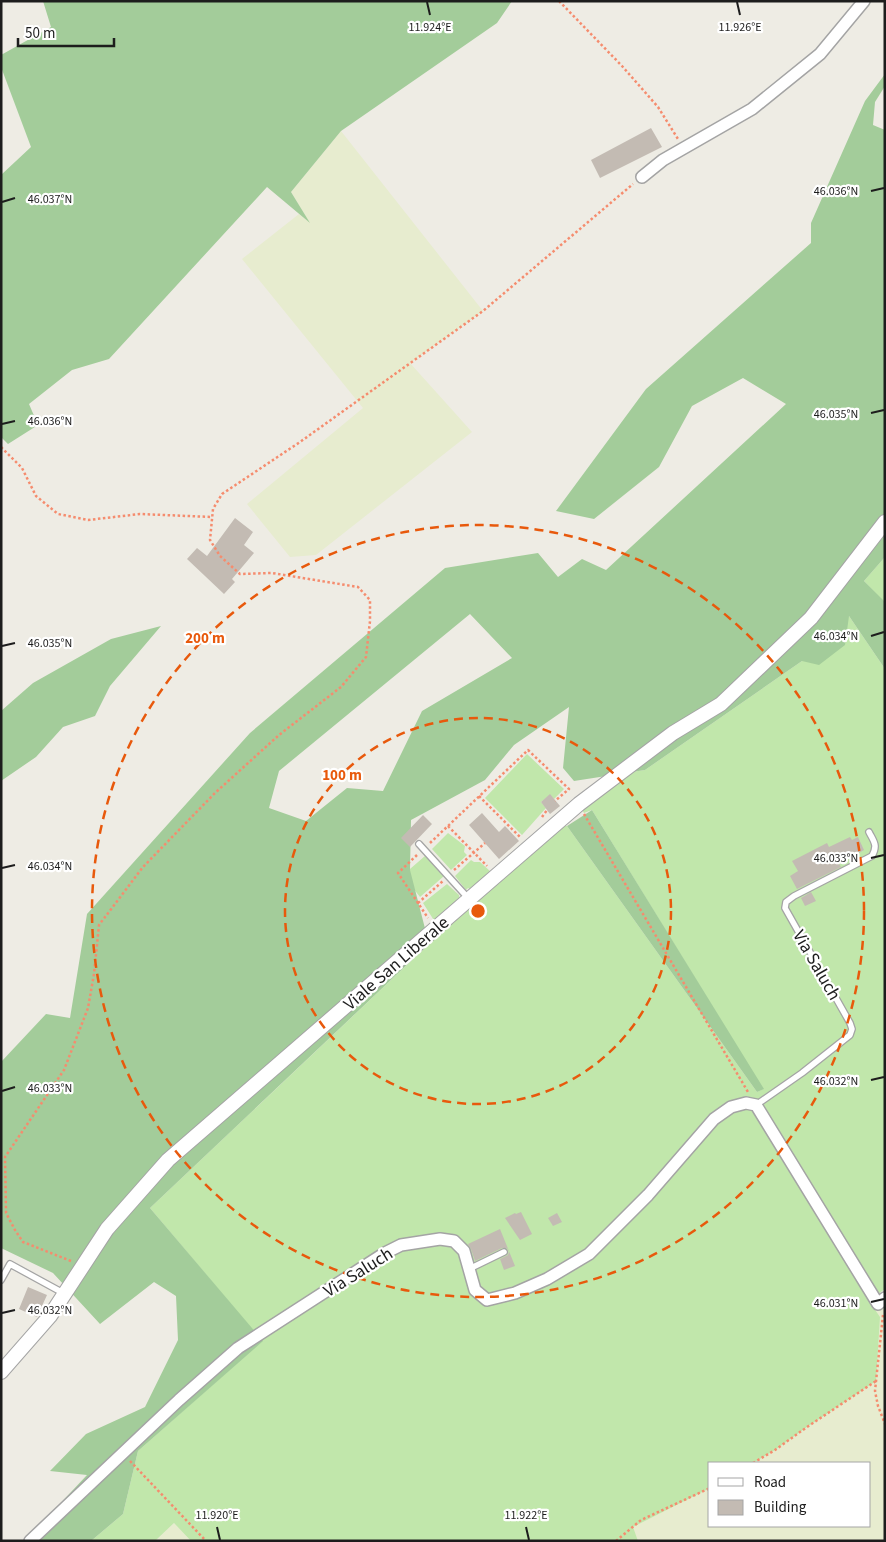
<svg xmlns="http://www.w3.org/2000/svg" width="886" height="1542" font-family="'Source Sans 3',sans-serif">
	<rect width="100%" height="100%" fill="#eeece4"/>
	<path fill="#e7eccf" d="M341,131L483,311L410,363L472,432L316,555L290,557L247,504L363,408L242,259L299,214L309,222L291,192Z
		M885,1299V1541H638L632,1527L641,1520L710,1488V1526H870V1463H753L775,1450L807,1427L878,1304Z
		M174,1523L191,1541H155Z"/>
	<path fill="#c1e7ab" d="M885,557V602H884L864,581Z
		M849,616L885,669V1289L869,1301L880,1317L876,1381L807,1427L775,1450L753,1463H710V1488L633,1527L638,1541H191L174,1523L155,1541H91L123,1514L138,1451L262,1341L150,1208L554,826H567L757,1092L763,1089L592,810L584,813L579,804L619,774L645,770L802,661Z
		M527,754L564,789L554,799L550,795L541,802L546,808L522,835L485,798Z
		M448,833L465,846L464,852L467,855L451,870L432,849Z
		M425,856L444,876L420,897L403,875Z
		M471,860L474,862H480L491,872L472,890L468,888L466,890L455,876Z
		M447,884L459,895L460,902L435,922L423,903Z"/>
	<path fill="#a3cc9a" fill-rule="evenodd" d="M43,1H512L497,23L341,131L291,192L310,223L267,187L109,359L72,370L29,404L38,425L8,444L1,437V175L31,147L1,67V55L51,27Z
		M885,74V86L875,102L873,125L885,130V557L864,581L885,602V669L849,616L845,645L819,665L802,661L645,770L574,781L563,768L569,707L514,745L485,780L411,820L410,870L429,944L150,1208L263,1341L138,1451L123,1514L91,1541H25L87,1475L50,1471L86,1434L145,1407L178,1340L176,1296L154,1282L100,1324L53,1273L1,1248V1062L46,1014L70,1018L87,914L250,733L445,568L538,553L558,577L582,559L606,570L786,404L743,378L692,406L659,467L594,519L556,511L646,389L811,243V223L865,101ZM470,614L512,658L422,711L383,791L347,788L306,821L269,808L279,771Z
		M161,626L110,686L95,716L63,727L36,757L1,781V711L33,683L111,639Z
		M592,810L764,1089L757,1092L567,826Z"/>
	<path fill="#c3bbb3" d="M651,128L662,147L600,178L591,160Z
		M235,518L253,532L244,545L254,553L232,579L235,582L224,594L187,559L197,548L207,556Z
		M550,794L560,806L550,814L541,802Z
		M482,813L499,832L505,826L519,841L499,859L469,825Z
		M423,815L432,824L410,847L401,838Z
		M850,837L852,840L858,837L864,850L839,864L841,867L797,889L790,876L798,871L792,861L827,843L829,847Z
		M811,892L816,901L805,906L801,898Z
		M521,1212L532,1234L520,1240L505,1218L515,1213L516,1214Z
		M557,1213L562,1222L553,1226L548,1218Z
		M500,1229L515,1266L504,1270L500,1259L508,1255L509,1252L507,1248H502L475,1261L471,1249L468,1244Z
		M28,1287L47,1295L37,1317L19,1309Z"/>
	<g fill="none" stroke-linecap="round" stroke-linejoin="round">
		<g stroke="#a4a4a4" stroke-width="8">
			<path id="service" d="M419,844L469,899
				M756,1105L802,1073L850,1035L852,1029L850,1023L785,908L786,902L794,896L872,856C878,845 874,842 869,832
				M469,1269L504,1252
				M1,1280L10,1264L65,1294"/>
		</g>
		<g stroke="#a4a4a4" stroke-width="14">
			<path id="minor" d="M642,177L663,160L752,109L820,54L864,1
				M30,1541L179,1400L238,1348L385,1253L401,1245L440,1239L454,1241L464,1251L475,1290L487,1300L515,1293L547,1279L589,1254L648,1195L714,1119L731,1107L746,1103L756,1105L878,1304L885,1298"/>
		</g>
		<g stroke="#a4a4a4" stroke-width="16">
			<path id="tertiary" d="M1,1372L50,1316L107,1229L168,1160L579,804L673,733L721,704L811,618L885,522"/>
		</g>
		<path stroke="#f58c6e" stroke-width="2.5" stroke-dasharray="2.5 2.5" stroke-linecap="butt" d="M559,1L622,66L658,107L678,139
			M1,447L22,468L36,496L58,514L88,520L140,514L212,517
			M479,796L520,837
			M584,814L748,1092
			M542,817L547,810
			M448,826L487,866
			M430,843L528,750L569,789L555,801
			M417,855L398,873L428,918
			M454,870L485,843
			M418,903L443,881
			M71,1261L23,1242L15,1230L6,1213L5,1157L64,1070L88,1008L94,974L99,925L143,867L215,793L279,735L341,687L366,657L370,621V600L358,587L272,573L240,574L220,556L210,540L213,509L222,494L300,442L483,311L633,184
			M883,1315L875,1391L878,1406L885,1424
			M130,1461L206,1541
			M753,1463L775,1450L807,1427L876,1381
			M616,1541L641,1520L710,1488"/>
		<use href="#service" stroke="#fff" stroke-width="5.5"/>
		<use href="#minor" stroke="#fff" stroke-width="11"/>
		<use href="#tertiary" stroke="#fff" stroke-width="14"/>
	</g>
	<path fill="none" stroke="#1d1d1d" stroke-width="2" d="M427,2L430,15M737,2L740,15M871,191L884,188M2,202L15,198M871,413L884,410M2,424L15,421M871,636L884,632M2,646L15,643M871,858L884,855M2,868L15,865M871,1080L884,1077M2,1091L15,1087M871,1302L884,1299M2,1313L15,1310M217,1527L220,1540M526,1527L529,1540"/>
	<g fill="none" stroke="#e8590c" stroke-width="2.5" stroke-dasharray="9 6">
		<circle cx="478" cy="911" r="193"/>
		<circle cx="478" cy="911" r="386"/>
	</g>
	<g text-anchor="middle" stroke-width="4.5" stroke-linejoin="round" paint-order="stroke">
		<g font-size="18" fill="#1d1d1d" stroke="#fff">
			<text transform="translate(396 963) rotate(-41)" y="6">Viale San Liberale</text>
			<text transform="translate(817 965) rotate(60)" y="6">Via Saluch</text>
			<text transform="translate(358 1272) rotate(-32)" y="6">Via Saluch</text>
		</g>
	</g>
	<g font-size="12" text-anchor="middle" fill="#1d1d1d" stroke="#fff" stroke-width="4.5" stroke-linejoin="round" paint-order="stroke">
		<text x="430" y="31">11.924°E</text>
		<text x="740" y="31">11.926°E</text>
		<text x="836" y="195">46.036°N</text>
		<text x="50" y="203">46.037°N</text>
		<text x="836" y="418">46.035°N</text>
		<text x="50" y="425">46.036°N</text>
		<text x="836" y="640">46.034°N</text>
		<text x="50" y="647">46.035°N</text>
		<text x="836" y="862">46.033°N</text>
		<text x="50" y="870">46.034°N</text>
		<text x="836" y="1085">46.032°N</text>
		<text x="50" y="1092">46.033°N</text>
		<text x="836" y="1307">46.031°N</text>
		<text x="50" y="1314">46.032°N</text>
		<text x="217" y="1519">11.920°E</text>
		<text x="526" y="1519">11.922°E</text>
	</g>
	<circle cx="478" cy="911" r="8" fill="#e8590c" stroke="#fff" stroke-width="2.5"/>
	<g font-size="15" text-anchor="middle" font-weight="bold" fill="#e8590c" stroke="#fff" stroke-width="4.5" stroke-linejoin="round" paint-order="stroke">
		<text x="205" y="643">200 m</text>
		<text x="342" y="780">100 m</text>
	</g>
	<rect width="886" height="1542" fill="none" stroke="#1d1d1d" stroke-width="5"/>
	<rect x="708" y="1462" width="162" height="65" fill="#ffffff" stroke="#a5a5a5"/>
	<rect x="718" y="1478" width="25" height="8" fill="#ffffff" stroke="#a5a5a5"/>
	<text x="754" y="1487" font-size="15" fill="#1d1d1d">Road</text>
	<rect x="718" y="1500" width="25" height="15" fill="#c3bbb3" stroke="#a5a5a5"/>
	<text x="754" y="1512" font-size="15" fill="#1d1d1d">Building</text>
	<path d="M18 38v8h96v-8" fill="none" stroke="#1d1d1d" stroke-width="2.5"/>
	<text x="25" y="38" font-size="15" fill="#1d1d1d" stroke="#ffffff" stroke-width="4" paint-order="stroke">50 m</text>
</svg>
